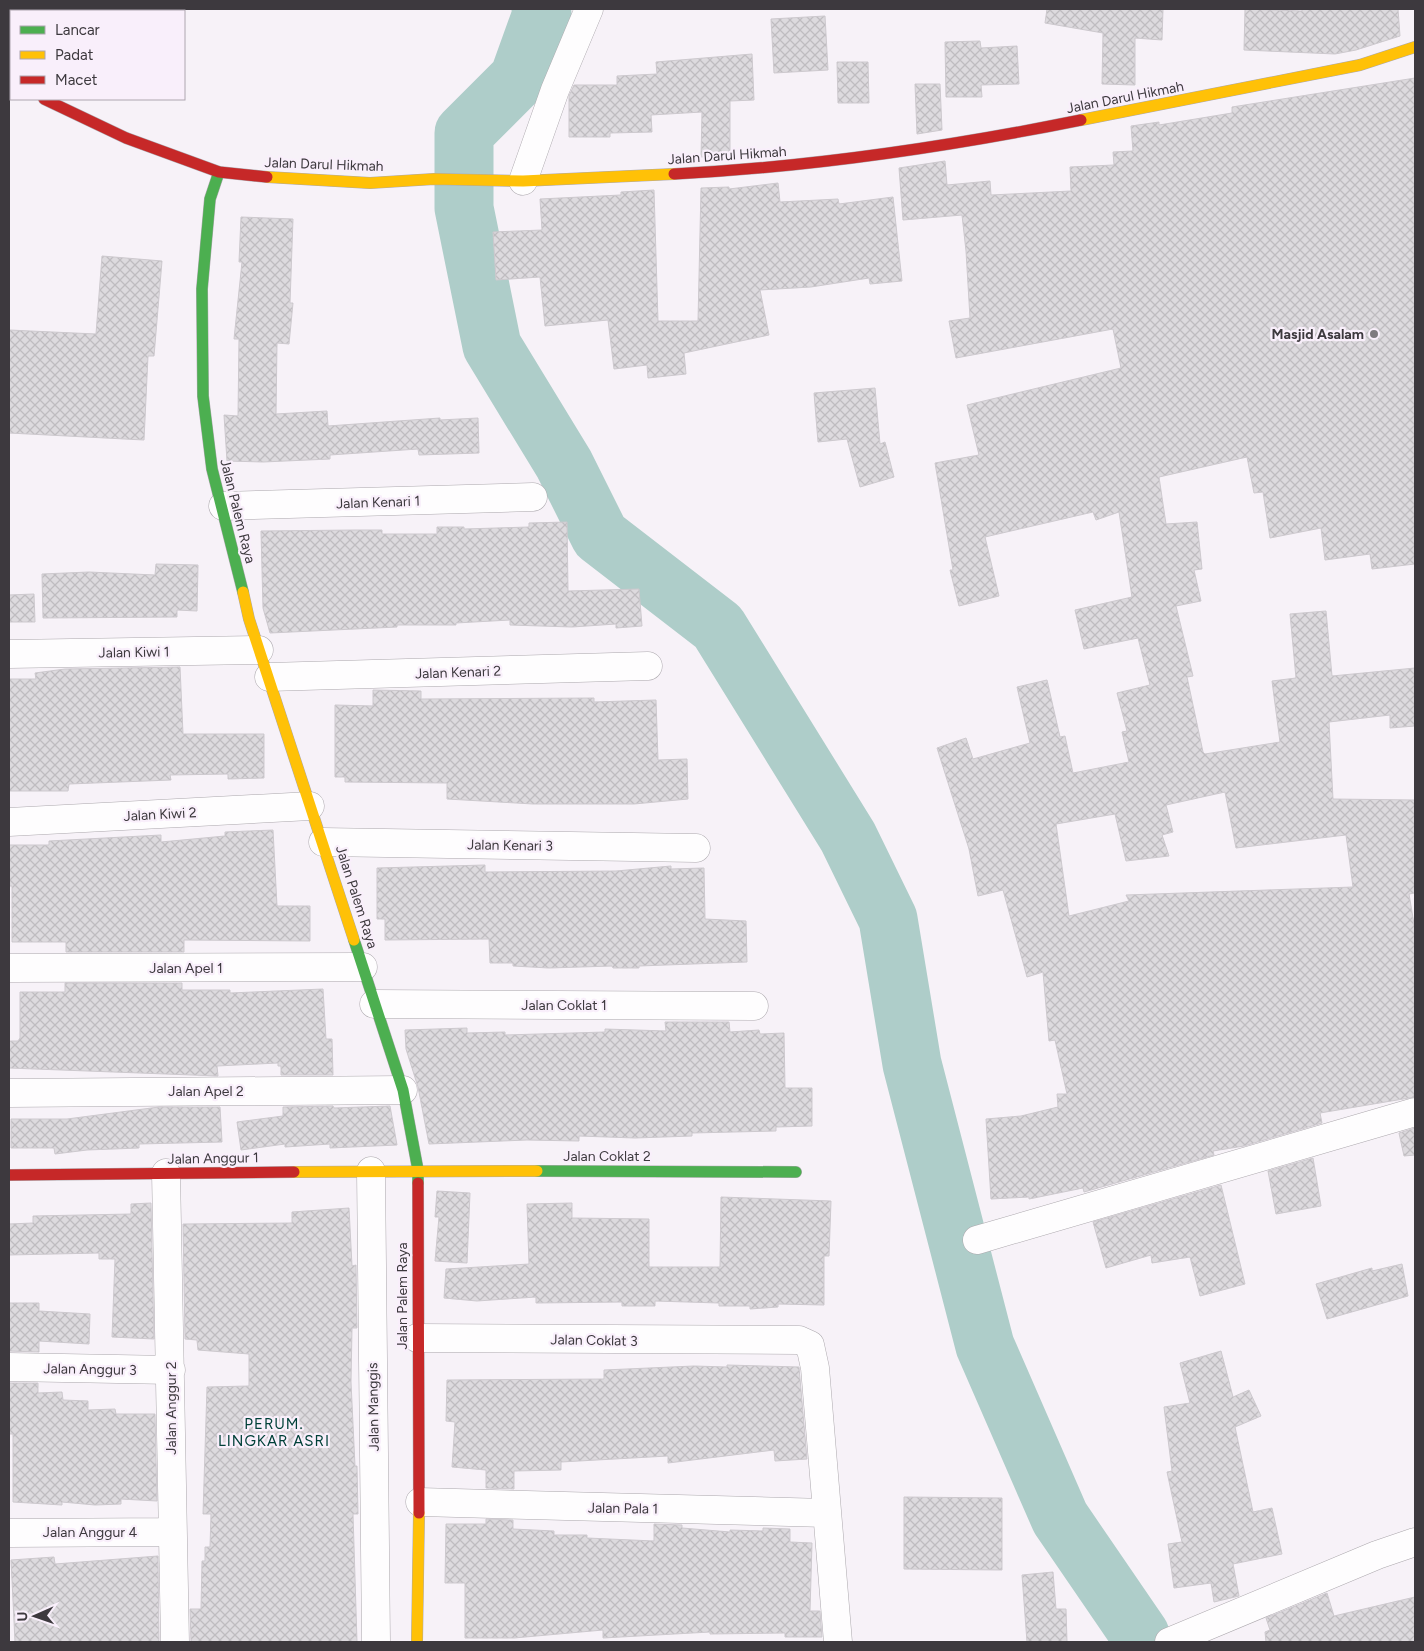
<svg xmlns="http://www.w3.org/2000/svg" width="1424" height="1651" font-family="Figtree,sans-serif">
	<defs>
		<pattern id="building-cross-hatch" width="8" height="8" patternUnits="userSpaceOnUse" patternTransform="scale(1.25)"><rect width="8" height="8" fill="#dddade"/><path d="M0 0l8 8M0 8l8-8" fill="none" stroke="#bfbcc0"/></pattern>
	</defs>
	<rect width="100%" height="100%" fill="#f7f2f8"/>
	<g fill="none" stroke-linecap="round" stroke-linejoin="round">
		<path stroke="#aecdc9" stroke-width="59" d="M541,9L542,14L519,78L464,133V208L492,346L564,464L600,536L718,627L848,837L888,919L912,1064L985,1346L1060,1518L1140,1635V1642"/>
	</g>
	<path fill="url(#building-cross-hatch)" stroke="#cdc9ce" fill-rule="evenodd" d="M1047,9H1163L1162,40L1135,38V85L1102,84L1103,33L1045,23Z
		M1245,9L1302,11V9H1398L1400,36L1356,50L1335,54L1244,50Z
		M825,16L828,70L774,73L771,19Z
		M980,41L981,48L1017,46L1019,84L981,85L982,97H946L945,42Z
		M752,54L754,100L730,101V156L701,157L702,112L651,115L652,132L610,133V137H569V96L574,85H617V76L657,74L656,62Z
		M837,62H868L869,103H838Z
		M1415,78V564L1372,569L1370,554L1325,560L1321,528L1270,538L1263,492L1254,493L1247,457L1159,477L1166,524L1197,522L1202,569L1194,570L1201,601L1176,606L1193,676L1187,677L1203,752L1205,754L1280,742L1272,681L1296,678L1290,614L1326,611L1332,676L1415,668V726L1390,728V715L1329,722L1333,799L1415,800V893L1409,894L1415,930V1097L1320,1113L1322,1123L1244,1146L1213,1151L1214,1155L1084,1192L1083,1188L1029,1199V1197L991,1199L986,1119L1021,1116L1058,1107L1057,1094H1067L1055,1040L1049,1041L1043,972L1027,977L1003,890L978,896L969,849L937,748L966,738L973,759L1030,743L1017,687L1047,680L1060,737L1065,736L1073,773L1129,762L1122,732L1127,731L1117,693L1150,685L1138,638L1084,649L1075,610L1132,597L1119,512L1096,520L1093,512L985,537L999,596L959,606L950,570H953L935,463L979,455L967,405L1121,368L1113,329L956,358L949,321L970,318L966,251L962,215L903,220L899,168L945,161L947,185L990,181L991,195L1071,191L1070,167L1114,165L1113,152L1133,151L1131,126L1159,122V125L1232,113V107ZM1225,792L1236,848L1346,835L1353,887L1126,895L1129,901L1069,916L1056,824L1115,814L1126,861L1169,856L1162,835L1173,832L1166,805Z
		M915,84H940L942,130L917,134Z
		M778,183L780,202L838,199L839,204L893,197L902,281L870,284L869,278L811,287L760,290L769,335L684,353L686,374L648,378L647,365L614,369L608,320L545,326L540,277L496,280L493,232L542,230L540,199L621,195V192L654,190L658,321H698L701,188L729,187V189Z
		M241,217L293,219L290,303H293L289,344L277,343L276,414L327,411L328,426L440,418V420L478,418L479,453L419,455L418,449L330,455V459L263,462L227,461L224,415L238,416L239,339H234L242,262H239Z
		M102,256L162,261L154,356H148L144,440L9,433V330L96,334Z
		M875,388L880,444L885,442L894,477L860,487L847,439L818,442L814,393Z
		M567,522L568,591L639,589L642,626L616,628V624L572,627L510,625V620L456,623V625H397V627L270,633L263,608L261,531L355,530H382V534H437V527H464V529L529,527V523Z
		M156,564L198,565L197,611L177,610V617L43,618L42,574L89,572L155,575Z
		M34,594L35,622H9V595Z
		M180,667L183,734H264V778L228,779V774L170,775L171,780L69,784L68,791H9V679H36L35,673L65,669Z
		M373,690L421,691V699L594,698V702L656,700L658,760L687,759L688,799L634,804H533L447,799V783L345,782V777H335V705L373,706Z
		M273,830L277,906H310V941L184,940V952H66V942H12V886H9V845H49V841L161,835V842L225,836V832Z
		M485,865V872L616,871L671,866V869L704,868L705,919L746,921L747,962L639,966V968H613L612,966L549,968L513,966V963H490L489,939L385,940V919H377V868Z
		M65,983H182V990H230V993L323,989L326,1039H332L333,1075H281V1066H278V1063L217,1066L218,1076L9,1068V1041H18L20,1038V992H65Z
		M665,1022H729L730,1032L759,1030L760,1034L784,1033L785,1088H812V1126L776,1127V1131L692,1133V1136L635,1138L579,1136V1141L527,1140L429,1144L418,1087L406,1049L405,1030L467,1028V1033L505,1032V1035L605,1032V1029L666,1031Z
		M333,1106L334,1108L390,1106L397,1145L330,1148V1144L285,1147V1144L241,1150L237,1122L283,1116V1107Z
		M159,1107H220L222,1142L139,1144V1148L87,1150L55,1154L54,1148H11V1119H67Z
		M1415,1128V1155L1404,1156L1399,1133Z
		M1313,1158L1321,1206L1276,1214L1268,1171Z
		M1221,1185L1245,1284L1200,1296L1190,1257L1152,1263L1151,1255L1106,1268L1093,1222Z
		M437,1191L470,1193L467,1263L435,1261L439,1217H435Z
		M721,1197L831,1201L829,1256H824V1305L778,1304V1307L750,1309V1306H719V1303L655,1301V1306H622V1302L536,1303V1297L477,1301L444,1298L446,1269L529,1264L527,1204L572,1203V1218L649,1219V1267H720Z
		M151,1203L154,1339L112,1337L115,1259H99V1253L9,1255V1224L33,1223V1216L131,1214V1204Z
		M349,1208L352,1266L356,1265L357,1328H352L351,1382L355,1466H357L358,1514H353L357,1642H191L190,1609H201L202,1561H205V1547H210L211,1514H203L207,1387L249,1386V1354L198,1350L197,1340L185,1339L183,1224L292,1223V1212Z
		M1402,1264L1408,1296L1327,1319L1316,1284L1372,1268V1271Z
		M9,1303H39V1311L90,1314L89,1344L39,1341V1352L9,1351Z
		M1221,1351L1233,1397L1249,1390L1261,1416L1235,1427L1253,1512L1272,1508L1282,1554L1233,1564L1239,1596L1214,1602L1211,1583L1174,1588L1168,1544L1182,1542L1167,1472L1172,1471L1164,1407L1190,1403L1180,1363Z
		M727,1365L799,1367L807,1459L775,1461L774,1450L668,1463V1456L561,1462V1470L514,1471V1489L486,1488V1470L452,1467L455,1422L446,1421L447,1380L604,1379V1370L694,1366L727,1367Z
		M9,1383H38V1393L62,1392L63,1400L88,1401V1410L115,1409L116,1414H155L157,1501L121,1499V1504L95,1505L62,1502V1505L13,1502V1434H9Z
		M904,1497L1002,1498V1570L904,1569Z
		M486,1519L513,1520V1529L554,1531V1535H587V1538L654,1541V1524L682,1525V1528L730,1532V1530L763,1531V1528L790,1529V1542L812,1543L810,1611H820L822,1637H785V1633L710,1634V1632L603,1638V1630L514,1638H465V1583H445L446,1524H486Z
		M158,1556L159,1642H15L11,1560L54,1557L55,1564Z
		M1053,1572L1056,1609H1066L1067,1642H1027L1022,1575Z
		M1327,1593L1334,1616L1415,1597V1642H1266L1265,1632L1270,1630L1266,1618Z"/>
	<g fill="none" stroke-linecap="round" stroke-linejoin="round">
		<g stroke="#aca8ad" stroke-width="29">
			<path id="street" d="M523,181L555,90L589,9
				M223,506L533,497
				M9,654L259,650
				M269,677L648,666
				M9,822L310,806
				M323,842L696,848
				M9,968L363,967
				M374,1004L754,1006
				M9,1093L403,1090
				M371,1171L376,1642
				M166,1173L175,1642
				M977,1240L1415,1112
				M417,1338L799,1340L810,1345L815,1368L838,1642
				M9,1367L171,1370
				M420,1502L826,1513
				M9,1533L171,1532
				M1169,1642L1377,1555L1415,1542"/>
		</g>
		<g stroke="#aca8ad" stroke-width="12">
			<path id="fast" d="M219,172L210,199L202,289L203,396L212,469L243,592
				M354,940L403,1090L418,1170V1183
				M537,1171L796,1172"/>
		</g>
		<g stroke="#aca8ad" stroke-width="12">
			<path id="slow" d="M9,80L11,82
				M1081,120L1360,65L1415,47
				M267,177L370,183L434,179L523,181L674,174
				M243,592L249,619L354,940
				M294,1172L537,1171
				M417,1642L419,1513"/>
		</g>
		<g stroke="#aca8ad" stroke-width="12">
			<path id="jam" d="M44,99L126,138L219,172L267,177
				M674,174C812,167 947,147 1081,120
				M9,1175L294,1172
				M418,1183L419,1513"/>
		</g>
		<use href="#street" stroke="#fefdfe" stroke-width="28"/>
		<use href="#fast" stroke="#4caf50" stroke-width="11"/>
		<use href="#slow" stroke="#ffc107" stroke-width="11"/>
		<use href="#jam" stroke="#c62828" stroke-width="11"/>
	</g>
	<circle fill="#7e7a7f" stroke="#f9effb" stroke-width="2" cx="1374" cy="334" r="5"/>
	<g text-anchor="middle" stroke-width="4.5" stroke-linejoin="round" paint-order="stroke">
		<g font-size="14" fill="#3d393e" stroke="#f9effb">
			<text transform="translate(1125 97) rotate(-11)" y="5">Jalan Darul Hikmah</text>
			<text transform="translate(727 155) rotate(-4)" y="5">Jalan Darul Hikmah</text>
			<text transform="translate(324 164) rotate(2)" y="5">Jalan Darul Hikmah</text>
			<text transform="translate(378 502) rotate(-2)" y="5">Jalan Kenari 1</text>
			<text transform="translate(238 511) rotate(76)" y="5">Jalan Palem Raya</text>
			<text transform="translate(134 652) rotate(-1)" y="5">Jalan Kiwi 1</text>
			<text transform="translate(458 672) rotate(-2)" y="5">Jalan Kenari 2</text>
			<text transform="translate(160 814) rotate(-3)" y="5">Jalan Kiwi 2</text>
			<text transform="translate(510 845) rotate(1)" y="5">Jalan Kenari 3</text>
			<text transform="translate(357 897) rotate(72)" y="5">Jalan Palem Raya</text>
			<text x="186" y="973">Jalan Apel 1</text>
			<text x="564" y="1010">Jalan Coklat 1</text>
			<text x="206" y="1096">Jalan Apel 2</text>
			<text x="607" y="1161">Jalan Coklat 2</text>
			<text transform="translate(213 1158) rotate(-1)" y="5">Jalan Anggur 1</text>
			<text transform="translate(402 1296) rotate(-90)" y="5">Jalan Palem Raya</text>
			<text transform="translate(594 1340) rotate(1)" y="5">Jalan Coklat 3</text>
			<text transform="translate(90 1369) rotate(1)" y="5">Jalan Anggur 3</text>
			<text transform="translate(373 1407) rotate(-91)" y="5">Jalan Manggis</text>
			<text transform="translate(171 1408) rotate(-90)" y="5">Jalan Anggur 2</text>
			<text transform="translate(623 1508) rotate(1)" y="5">Jalan Pala 1</text>
			<text x="90" y="1537">Jalan Anggur 4</text>
		</g>
		<g font-size="14" font-weight="bold" fill="#3d393e" stroke="#f9effb" text-anchor="end">
			<text x="1364" y="339">Masjid Asalam</text>
		</g>
		<g font-size="15" letter-spacing="1" fill="#004038" stroke="#f9effb">
			<text x="274" y="1429">PERUM.<tspan x="274" dy="17">LINGKAR ASRI</tspan></text>
		</g>
	</g>
	<rect width="1424" height="1651" fill="none" stroke="#3d393e" stroke-width="20"/>
	<rect x="10" y="10" width="175" height="90" fill="#f9effb" stroke="#aea6af"/>
	<rect x="20" y="26" width="25" height="8" fill="#4caf50" stroke="#aea6af"/>
	<text x="55" y="35" font-size="15" fill="#3d393e">Lancar</text>
	<rect x="20" y="51" width="25" height="8" fill="#ffc107" stroke="#aea6af"/>
	<text x="55" y="60" font-size="15" fill="#3d393e">Padat</text>
	<rect x="20" y="76" width="25" height="8" fill="#c62828" stroke="#aea6af"/>
	<text x="55" y="85" font-size="15" fill="#3d393e">Macet</text>
	<g transform="translate(35 1616) rotate(268)" stroke="#f9effb" stroke-width="4" paint-order="stroke">
	<path d="M0-4L9 19L0 12L-9 19Z" fill="#3d393e"/>
	<text y="-8" font-size="14" font-weight="bold" text-anchor="middle" fill="#3d393e">U</text>
	</g>
</svg>
